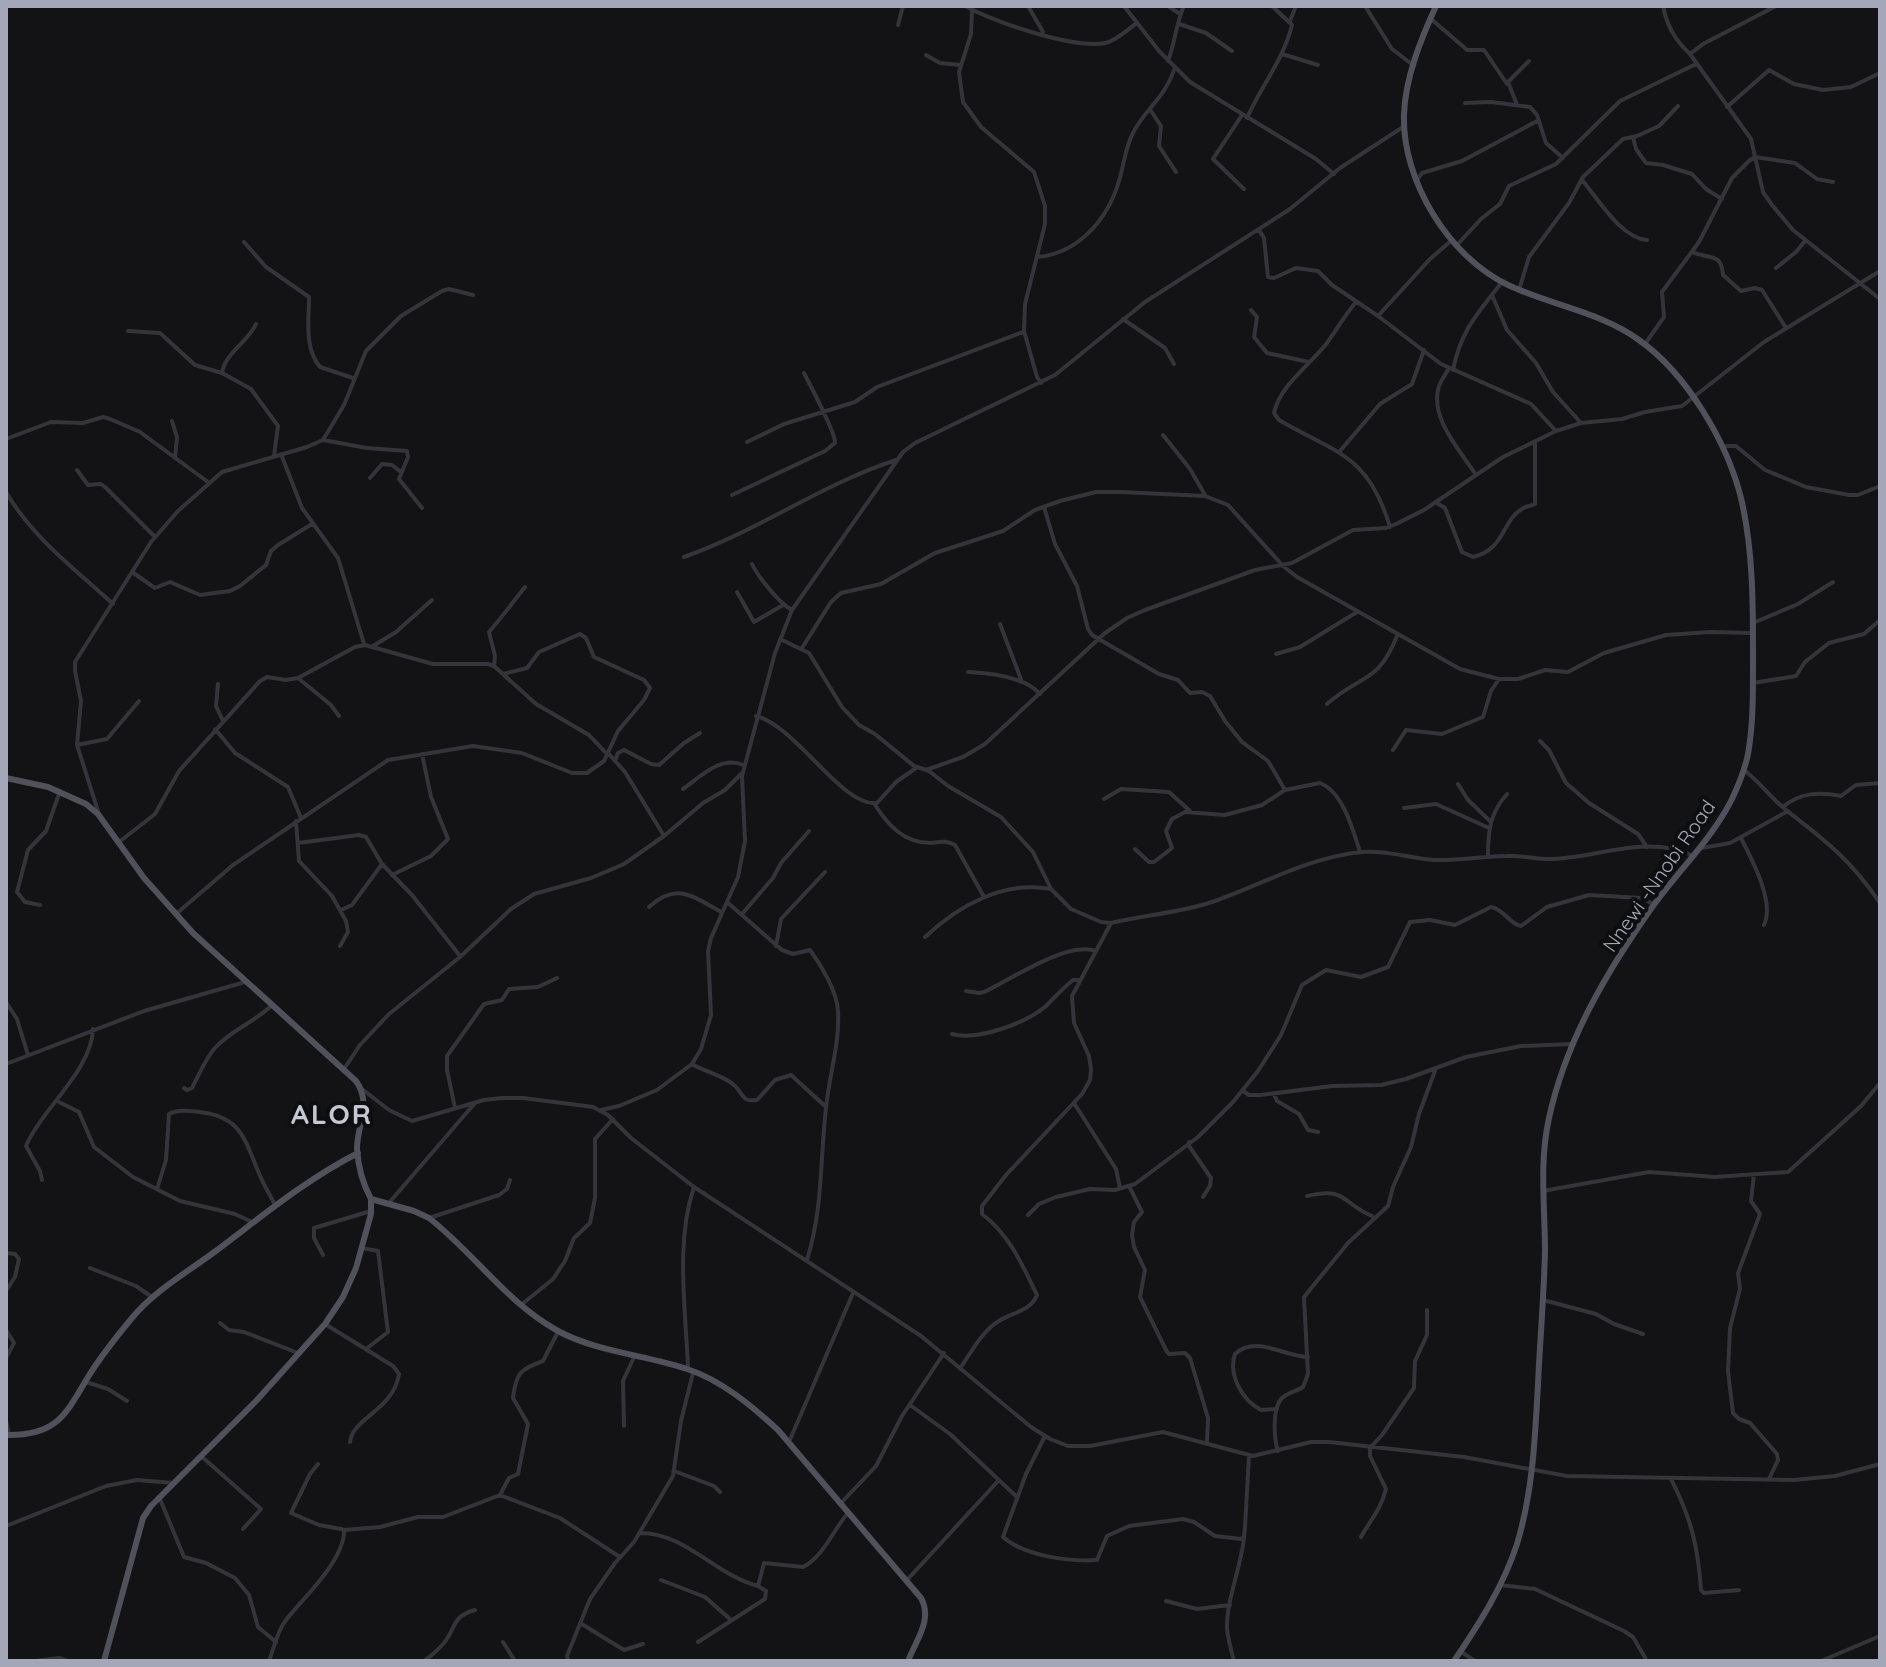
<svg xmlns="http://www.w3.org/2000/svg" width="1886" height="1667" font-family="Quicksand,sans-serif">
	<rect width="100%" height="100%" fill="#131315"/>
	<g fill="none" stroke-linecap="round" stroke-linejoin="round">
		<path stroke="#34343a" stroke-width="4" d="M965,6C995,22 1072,49 1105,43C1116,41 1127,30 1137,23
			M1028,6L1043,32
			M1124,6L1159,51L1190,82L1316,159L1334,174
			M1168,6L1180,14
			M1365,6L1392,49L1413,65
			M1663,6C1667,26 1675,40 1690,54L1751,139L1763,192L1772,205L1793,230L1880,299
			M972,10L971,34L959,72L963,102L981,127L1034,172L1045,206V224L1025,304L1024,331L1037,377L1041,383
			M1430,18L1467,50H1484L1507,84
			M1290,21L1296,6
			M1179,24L1206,33L1232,51
			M898,25L903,6
			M1282,54L1318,65
			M1690,54L1703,44L1776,6
			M926,55L940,63L961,65
			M1168,61C1175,43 1176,23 1184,6
			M1465,103L1491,102L1530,107L1537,115L1546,143L1563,158
			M1517,105L1508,82L1529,61
			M1727,107L1769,70L1794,84L1823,90L1851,87L1880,73
			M1151,111L1161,126L1159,146L1176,172
			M1242,115L1213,159L1244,189
			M1247,118C1261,86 1283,61 1292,25L1272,6
			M1633,137L1636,149L1646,163L1663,165L1692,174L1706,189L1722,199
			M1417,180L1422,173L1462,161L1539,120
			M1582,180C1599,200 1621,238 1647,240
			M1259,230L1264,238L1268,277L1274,278L1296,268L1318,271L1332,285L1378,316L1441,364L1531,404L1556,431
			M244,242L266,267L309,297C309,320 304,348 320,367L353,378
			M1456,246L1481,219L1500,204L1509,186L1556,164L1620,101L1696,64
			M1692,252C1711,260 1721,252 1723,275L1741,291L1755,288L1762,290L1786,328
			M1037,257C1078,254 1108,219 1119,181C1124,165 1125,148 1133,133C1144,110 1165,98 1174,70
			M1776,268L1796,252L1805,241
			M1519,290L1529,257L1569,203L1583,177L1623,139L1637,136L1659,126L1678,106
			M1492,295L1507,330L1536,363L1553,392L1581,423
			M1356,302C1345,315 1337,329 1327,343C1310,365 1280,385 1274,413L1279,420C1337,454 1368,454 1390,527
			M1251,310L1257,317L1254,337L1267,353L1309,362
			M1378,316L1430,259L1452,240
			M1123,319L1165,348L1174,364
			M128,331L160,333L195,365L222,373L251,389L278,426L274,456
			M1645,344L1664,317L1662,292L1699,242L1732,178L1749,161L1755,157L1795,163L1817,179L1833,182
			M1449,368C1446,374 1441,380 1439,386C1429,418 1460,450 1476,475
			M1453,370C1461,330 1478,313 1502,282
			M222,373C225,353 248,342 256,324
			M172,421L177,437L175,458
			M1163,435L1190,469L1205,495
			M6,439L51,422L83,423L103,417L110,419L140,432L208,482
			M323,440L367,448L407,451L408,457L399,479L422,508
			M747,442L784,424L855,402L877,387L1023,332
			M1723,446H1736L1765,470L1806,487L1849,495H1858L1880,486
			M1340,451L1380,404L1412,384L1424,350
			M281,454L302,508L338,558L364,644
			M77,470L88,485L101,484L105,487L155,537
			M370,478L382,464L392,465L401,472
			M6,492C32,537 75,569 113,604
			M732,495L825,451L835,443C836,433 810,385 804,373
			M1435,502L1445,508L1462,552L1473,557C1505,550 1502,520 1522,509C1526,506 1531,506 1535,504V441
			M1044,507L1055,544L1077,586L1088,629L1092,635L1159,674L1178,680L1190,693L1202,692L1210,696L1225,721L1242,742L1268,761L1285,790
			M684,557C758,531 822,484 896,460
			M752,564C758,577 780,604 792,610
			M132,572L155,588L170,582L200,595L230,591L240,586L266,565L271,551L278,545L312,524
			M737,592L754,622L783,605
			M1753,623L1798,604L1833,582
			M1000,624L1022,682
			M780,639L809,653L842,707L859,725L875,734L914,766L929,771L948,786L1001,817L1033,852L1051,889L1071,909L1101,922L1111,923C1144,915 1179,913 1212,902C1261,885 1309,857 1362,852C1387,850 1409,858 1434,860C1458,861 1483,856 1507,856C1521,855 1535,859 1549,859C1594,859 1648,833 1693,856
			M373,646L396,632L432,600
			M802,648L831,602L841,593L881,584L935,553L1003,531L1035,510L1060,501L1096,492H1121L1205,496L1228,505L1283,566L1297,577L1460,669L1499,679H1518L1545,670L1568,672L1604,653L1666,635L1710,632L1753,633
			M1276,654L1300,647L1357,612
			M494,666L495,656L489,632C502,617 513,602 525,587
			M968,672C990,673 1025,677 1040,694
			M298,678L331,705L339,716
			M1753,683L1796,676L1805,662L1829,643L1864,634L1880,620
			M218,684L216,706L223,721
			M1327,704C1361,674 1378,684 1397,636
			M756,716C796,726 843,808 877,803L896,782L916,768
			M215,729L235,753L288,787L301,818
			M1540,741L1549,750L1566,783L1589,803L1638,834L1647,847
			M77,745L107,739L139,701
			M1393,750L1406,730L1442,734L1483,717L1491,691L1499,679
			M608,753L625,772L664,836
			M615,761L618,753L624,750L651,764L659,765L684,743L700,733
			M926,770L963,757L985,744L1105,633L1127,618L1145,610L1255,570L1292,563L1353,530L1386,528L1396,524L1424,510L1503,457L1556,431L1581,423L1622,419L1645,412L1682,406L1764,342L1880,271
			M1744,770C1760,782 1771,798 1786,810C1826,841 1851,860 1880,903
			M1458,784L1468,800L1490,821
			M683,789C700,777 721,755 743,765
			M1104,799L1121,789L1169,792L1190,811
			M875,805C888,825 904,843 930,843C940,842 946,840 955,845L984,897
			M1783,807C1800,792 1820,792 1841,796L1856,785L1880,783
			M1404,808L1436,804L1489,828
			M98,811L77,745L81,701L75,671V662L151,542L178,511L222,472L307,447L323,440L344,405L366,351L401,316L442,291L449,289L473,295
			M296,821L299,861L332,896L346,921L348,932L340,946
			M1741,838C1752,860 1775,902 1764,925
			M119,842L155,814L179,771L260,681L267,677L286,680L298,678L355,647L365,645L433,664H488L494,666L536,704L589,735L606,753
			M298,843L359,835L366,837L382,864L412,895L460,956
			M1702,848L1730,843L1788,811
			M1135,849L1149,862H1154L1172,848L1166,831L1172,819L1185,812L1225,815L1262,805L1285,790L1320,783C1343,792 1353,830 1360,852
			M1488,856C1488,831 1490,813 1507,794
			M392,875L431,856L448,839L431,797L422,754
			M727,902L782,950L793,954L810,950C821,965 837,991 838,1011C840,1043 829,1076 826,1108C820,1160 823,1209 807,1260
			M40,905L25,902L17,892L28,850L46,831L60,791
			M649,907C677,882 692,896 721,912
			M341,910L352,905L382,864
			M176,914L233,865L388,760L473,746L522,753L572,773H587L604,761L618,731L644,700L650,688L644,680L594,657L586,638L580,634L539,652L527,668L503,674
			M742,914L773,878L781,863L809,831
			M925,937C958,906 1004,880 1051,889
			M776,946L781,919L825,872
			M966,991L979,993L984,992C1012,979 1066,941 1096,951
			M6,1002L17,1019L28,1055
			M952,1034C978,1041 1026,1023 1046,1006C1055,997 1063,988 1073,980H1080
			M6,1064L144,1011L245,982
			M692,1064C705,1072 726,1076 736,1087C744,1096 743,1102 757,1100L775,1080L791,1075L826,1107
			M344,1069L360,1045L389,1014L460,957L511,909L534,894L591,878L624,864L664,836L703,803L725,790L742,773
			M184,1088L187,1090L192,1088C199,1075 205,1059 215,1048C231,1030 255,1022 272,1005
			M362,1089L389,1110L412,1121L484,1100L502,1098H523L593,1107L608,1115L631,1138L694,1187L921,1336L1031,1427L1050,1439L1068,1446H1090L1163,1432L1253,1456L1311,1442H1329L1464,1457L1567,1476L1794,1480L1835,1476L1880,1464
			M1243,1091L1249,1095H1261L1332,1086L1381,1085L1406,1079L1466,1057L1521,1046L1572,1044
			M1274,1094L1277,1101L1299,1114L1308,1130L1318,1132
			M57,1101L79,1112L94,1147L133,1177L180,1201L235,1214L252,1222
			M1074,1103L1116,1169L1120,1188
			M455,1108L447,1070V1056L484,1004L502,1000L509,989L538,987L557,978
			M601,1110L619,1106L657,1090L692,1064L701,1049L711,1015L708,951L711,938L738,877L745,841L742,776L775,653L792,610L903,452L915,443L1055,375L1145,302L1290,209L1340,168L1403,127
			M1189,1142V1146L1211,1178L1210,1186L1203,1197
			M1754,1174L1751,1201L1760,1214L1738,1273L1740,1289L1730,1328L1728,1371L1733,1413L1739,1419L1750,1423L1777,1454L1778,1460L1769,1479
			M42,1180L40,1171L26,1146C41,1110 92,1070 93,1029
			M1129,1186L1142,1212L1134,1222L1132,1235L1134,1247L1145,1270L1140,1297L1166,1350L1169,1354L1185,1353L1190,1358L1208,1418L1207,1442
			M157,1189L166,1160L169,1114C178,1109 189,1111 200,1112C240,1117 244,1137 258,1171C262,1182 269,1193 275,1205
			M1543,1191L1649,1172L1715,1177L1788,1172L1861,1106L1880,1083
			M1307,1196C1347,1186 1342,1204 1372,1216
			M388,1204L475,1103
			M1028,1215L1039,1204L1056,1197L1090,1189L1115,1190L1135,1184L1198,1137L1233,1102L1258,1071L1281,1035L1302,985L1326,970L1361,977L1388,967L1410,922L1430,920L1455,925L1491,907C1504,909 1509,924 1521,926L1547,907L1589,895L1642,898L1653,904
			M429,1218L499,1195L507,1189L510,1180
			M362,1248L378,1251L388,1332L366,1349
			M6,1253L15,1254L19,1259L15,1277L6,1291
			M323,1255L314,1238V1228L371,1211
			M90,1268L136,1286L152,1297
			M1543,1300L1596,1314L1614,1324L1643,1334
			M521,1305L553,1279L565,1261L574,1238L590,1223L595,1198V1139L613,1119
			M220,1323L229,1330L244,1332L298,1353
			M325,1324L393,1366L399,1374C393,1411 353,1417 350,1442
			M6,1330L14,1343L6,1358
			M961,1367C972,1351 982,1331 999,1321C1013,1312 1031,1311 1037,1295C1023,1266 1009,1234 982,1214V1206L1006,1175L1082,1094L1090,1080L1091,1069L1089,1056L1074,1023L1072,996L1111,923
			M688,1369C686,1310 675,1243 694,1187
			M86,1382L108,1389L127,1401
			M910,1405L950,1434L1017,1497
			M1277,1409L1261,1410C1242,1400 1228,1375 1235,1354C1256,1335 1283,1356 1308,1357
			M6,1420L9,1435
			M624,1426L623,1381L635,1355
			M1045,1436L1026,1474L1003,1537C1024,1556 1070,1562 1097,1560L1107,1536L1129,1526L1183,1519L1194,1522L1215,1536L1241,1539L1244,1537L1245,1527L1249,1455
			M789,1442L853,1293
			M1278,1451C1274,1439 1272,1410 1281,1399C1286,1393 1297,1391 1303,1387L1308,1374L1304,1297L1348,1243L1388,1206L1393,1187L1411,1147L1419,1114L1436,1068
			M201,1456L261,1509L243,1529
			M674,1471L714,1486L720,1492
			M1671,1479C1691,1518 1698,1546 1701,1590L1704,1593L1739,1590
			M500,1495L509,1478L518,1474L528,1424L513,1398C516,1372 521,1369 543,1361L558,1332
			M160,1499L184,1557L206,1563L235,1578L249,1595L258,1627L276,1642
			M842,1502L876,1466L902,1416L944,1353
			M6,1526L106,1486L137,1480L174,1483
			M344,1530L380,1527L418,1517H443L500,1495L560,1518L620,1557
			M640,1533C686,1533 715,1575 758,1586
			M1361,1537C1371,1519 1381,1509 1386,1489L1370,1456V1448L1382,1435L1414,1388L1415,1361L1427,1335V1310
			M661,1580L705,1597L731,1620
			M907,1580L999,1480
			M1500,1585L1535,1589L1624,1631L1633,1637L1647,1661
			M1166,1601L1197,1609L1230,1605
			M580,1623L624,1650L643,1644
			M503,1642L515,1661
			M698,1642L765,1599L766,1591L758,1586L764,1563L803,1567C824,1556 833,1530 848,1513
			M1460,1651L1475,1661
			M35,1661L59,1658L68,1661
			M269,1661C274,1648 277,1631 286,1620C303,1598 345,1560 344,1530L341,1529L319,1525L291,1513L310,1474L318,1464
			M424,1661C431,1656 438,1650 444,1643C456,1628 452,1616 475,1610
			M568,1661L567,1656L590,1599L615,1563L634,1542L673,1476L681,1421L693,1373
			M1234,1661C1231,1650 1228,1639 1227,1629C1226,1601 1241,1567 1244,1538
			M1821,1661L1880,1636"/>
		<path stroke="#50515a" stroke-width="6" d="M1436,6C1421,39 1405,78 1404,115C1402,181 1449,257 1508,285C1550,305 1601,312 1639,340C1687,374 1727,442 1741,498C1754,553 1753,612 1753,668C1753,697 1753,726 1748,754C1745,769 1739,784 1732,799C1712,839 1679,870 1653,906C1607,971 1566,1040 1549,1118C1539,1163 1545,1206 1545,1251C1544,1295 1540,1340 1538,1384C1535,1438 1533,1491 1517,1544C1503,1587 1479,1624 1454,1661
			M6,778L48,787L86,804L98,814L144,878L193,933L356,1081C372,1103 357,1125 357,1149C358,1166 363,1184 371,1199L414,1211L429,1218C474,1253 507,1303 558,1331C597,1352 645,1355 687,1369C721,1380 752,1406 778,1430L921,1598C933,1620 916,1640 908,1661
			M6,1435C56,1436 65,1416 88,1377C101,1356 117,1336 132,1318C153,1292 186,1273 213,1253C260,1218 305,1180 358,1153
			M104,1661L143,1518L151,1506L257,1400L325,1324L343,1297L356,1268L371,1214V1199"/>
	</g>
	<g text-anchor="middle" stroke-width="8" stroke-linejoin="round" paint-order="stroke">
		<g font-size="20" fill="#a4a7b7" stroke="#0e0e10">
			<text transform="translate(1659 876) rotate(-55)" y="7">Nnewi -Nnobi Road</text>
		</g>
		<g font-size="28" font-weight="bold" letter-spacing="2" fill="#c5c7d2" stroke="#0e0e10">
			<text x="332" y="1124">ALOR</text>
		</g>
	</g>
	<rect width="1886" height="1667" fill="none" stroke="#a4a7b7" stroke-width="16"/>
</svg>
